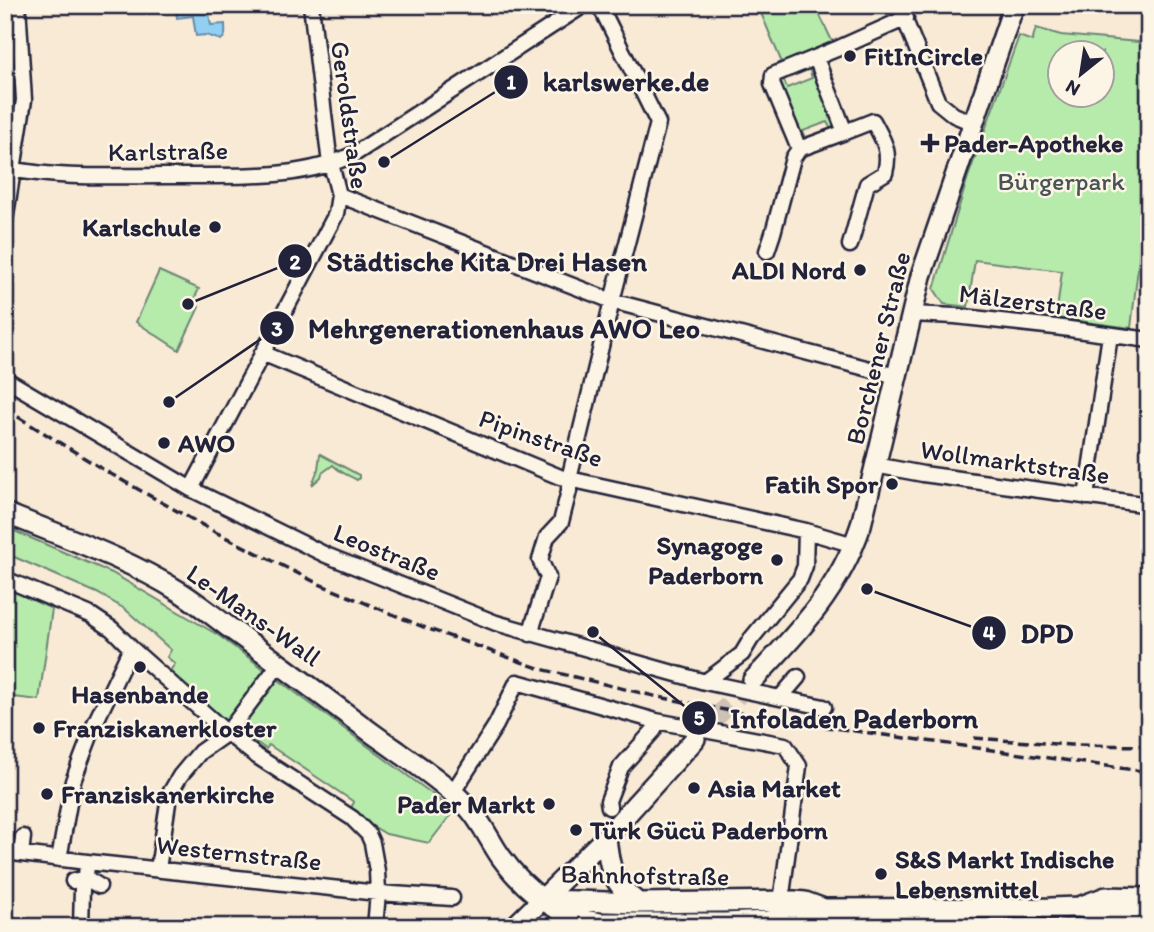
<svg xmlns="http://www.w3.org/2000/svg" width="1154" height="932" font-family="Itim,sans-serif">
	<rect width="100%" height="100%" fill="#f9ead6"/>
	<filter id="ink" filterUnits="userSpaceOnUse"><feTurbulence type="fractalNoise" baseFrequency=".0143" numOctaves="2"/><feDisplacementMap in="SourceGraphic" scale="14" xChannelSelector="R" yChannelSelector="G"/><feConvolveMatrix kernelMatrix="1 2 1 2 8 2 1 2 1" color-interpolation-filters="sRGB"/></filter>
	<g filter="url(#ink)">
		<path fill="#b7ebac" stroke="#6c8674" stroke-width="2" fill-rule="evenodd" d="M815,5L833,43L782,63L758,6Z
			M5,12L17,100L9,156L5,155V131L9,100L5,67Z
			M1036,28L1061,35L1149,43V250H1140L1131,328L1056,318L1062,271L975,260L968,307L944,304L934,289L968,177L1019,36L1032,41ZM1102,52V94H1060V52Z
			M814,66L839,129L832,131L827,122L803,131L806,141L803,143L779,80L783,78L787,88L812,78L809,68Z
			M159,271L199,289L192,303L199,307L179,350L136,322Z
			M320,454L359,475V478L357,480C346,474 342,474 333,465L322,473L321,477L312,485L318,469Z
			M5,527L112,573L218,635L431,793L453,812L429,843L386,834L349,812L354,802L269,745L266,749L226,722L168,673L175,664L167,657L171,650L125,609L97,593L5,553Z
			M5,587L52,609L39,700L5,696Z"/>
		<path fill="#91d0f2" stroke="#658aa9" stroke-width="2" d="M179,5H205L209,14L211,25L225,24C225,31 227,36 221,40L206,35L196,36L193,16L177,18L176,10Z"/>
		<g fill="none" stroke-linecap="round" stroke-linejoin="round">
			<path stroke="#cec2b7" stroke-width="19" stroke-dasharray="19 10" stroke-linecap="butt" d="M695,739L753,680"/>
			<g stroke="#22223b" stroke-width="19">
				<path id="street" d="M899,5L938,102L954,115L973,123
					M845,132L873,121C883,140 891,150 885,173L867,184L850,245
					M799,149L845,132L816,58
					M5,168C58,179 112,176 166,176C227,175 300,182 356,153L584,5
					M339,195L612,301L896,376
					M5,221L24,100L18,5
					M767,251L773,233L793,158L799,149L772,84L773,75L839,48L906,18
					M911,314L955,316L1055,327L1149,340
					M262,353L560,477L806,531L854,545
					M5,379L191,489L326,555L496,623L705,682L780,698L798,677
					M875,465L923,474L1149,505
					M191,489L336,214L339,195L329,156L311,5
					M1086,497L1110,335
					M5,579L91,615L112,629L131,648L227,733L255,755L352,818L368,834L372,843L377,871L378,893L375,927
					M530,634L548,577L540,560L547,537L561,522L569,491V479L612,301L658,123L603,12L598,5
					M705,682L742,654L751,639L800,579L805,566L806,531
					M780,698L824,707
					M453,792L496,725L517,682L656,721L785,745L799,766L781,902
					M609,807L608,801L621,767L654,730L656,721
					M5,841L6,836
					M5,852L87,862L378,893L452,898
					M21,854L23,837
					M59,859L73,781L95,723L131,648
					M158,869L168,803L170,793L180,776L200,752L227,733L280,663
					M73,881L86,878L99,886
					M81,927L82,888L86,878L87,862
					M832,927L833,909"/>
			</g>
			<g stroke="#22223b" stroke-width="24">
				<path id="secondary" d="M5,513C64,537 126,558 180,592C196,602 212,615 227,626C272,658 316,691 360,724C395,751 435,774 466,805C481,820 489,840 501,857C525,890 559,918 600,923H725L767,921L806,917L824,909L1050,908L1079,907L1106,897L1149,898
					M753,680C799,632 840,589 861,525L921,276L1014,5
					M606,837C609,868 612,883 638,903
					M547,900L638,903L794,901L805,902L824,909
					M1079,907L1106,914H1149
					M514,927L606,837L695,739"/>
			</g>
			<use href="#street" stroke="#fcf5e5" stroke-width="14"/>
			<use href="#secondary" stroke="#fcf5e5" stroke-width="19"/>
			<path stroke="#22223b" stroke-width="3.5" stroke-dasharray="10 5" stroke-linecap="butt" d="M5,409L109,473L213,531L319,584L426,628L541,669L654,696L755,716L827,727L1149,772
				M974,738L1070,745L1149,746"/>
		</g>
	</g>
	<g fill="#22223b" stroke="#fcf5e5" stroke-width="2.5">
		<circle cx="850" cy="56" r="7"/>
		<path d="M926.5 132.5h7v7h7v7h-7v7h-7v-7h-7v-7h7z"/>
		<circle cx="215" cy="227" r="7"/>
		<circle cx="860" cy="270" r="7"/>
		<circle cx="164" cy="443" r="7"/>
		<circle cx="892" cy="484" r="7"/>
		<circle cx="777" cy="560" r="7"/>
		<circle cx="140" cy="667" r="7"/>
		<circle cx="39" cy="728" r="7"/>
		<circle cx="694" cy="788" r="7"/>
		<circle cx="47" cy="794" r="7"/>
		<circle cx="549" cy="804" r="7"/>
		<circle cx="576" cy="830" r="7"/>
		<circle cx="881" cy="874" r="7"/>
	</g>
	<g text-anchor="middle" stroke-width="5" stroke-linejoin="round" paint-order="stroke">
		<g font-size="26" font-weight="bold" fill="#22223b" stroke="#fcf5e5" text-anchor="start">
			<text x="864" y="65">FitInCircle</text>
			<text x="944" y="152">Pader-Apotheke</text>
			<text x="201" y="236" text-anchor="end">Karlschule</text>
			<text x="846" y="279" text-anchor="end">ALDI Nord</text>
			<text x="178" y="452">AWO</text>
			<text x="878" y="493" text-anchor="end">Fatih Spor</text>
			<text x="763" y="554" text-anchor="end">Synagoge<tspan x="763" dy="30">Paderborn</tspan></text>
			<text x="140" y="703" text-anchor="middle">Hasenbande</text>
			<text x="53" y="737">Franziskanerkloster</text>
			<text x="708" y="797">Asia Market</text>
			<text x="61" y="803">Franziskanerkirche</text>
			<text x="535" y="813" text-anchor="end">Pader Markt</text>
			<text x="590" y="839">Türk Gücü Paderborn</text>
			<text x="895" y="868">S&amp;S Markt Indische<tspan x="895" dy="30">Lebensmittel</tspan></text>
		</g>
		<g font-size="26" fill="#22223b" stroke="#fcf5e5">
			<text transform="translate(350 115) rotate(82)" y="9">Geroldstraße</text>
			<text transform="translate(168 151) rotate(-1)" y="9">Karlstraße</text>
			<text transform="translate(1033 302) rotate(7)" y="9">Mälzerstraße</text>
			<text transform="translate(878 348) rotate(-76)" y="9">Borchener Straße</text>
			<text transform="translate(541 438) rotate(19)" y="9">Pipinstraße</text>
			<text transform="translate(1015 462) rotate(8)" y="9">Wollmarktstraße</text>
			<text transform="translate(387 552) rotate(22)" y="9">Leostraße</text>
			<text transform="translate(254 615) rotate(35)" y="9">Le-Mans-Wall</text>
			<text transform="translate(239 853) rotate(6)" y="9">Westernstraße</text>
			<text transform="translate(645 875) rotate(1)" y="9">Bahnhofstraße</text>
		</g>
		<g font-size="26" fill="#475457" stroke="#fcf5e5">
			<text x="1061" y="190">Bürgerpark</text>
		</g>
	</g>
	<path fill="none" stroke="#22223b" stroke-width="2.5" d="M384 162L511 82M188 304L295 261M169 402L277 328M867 589L989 633M593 632L699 718"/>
	<g fill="#22223b" stroke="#fcf5e5" stroke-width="2.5">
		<circle cx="384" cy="162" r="7"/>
		<circle cx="188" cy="304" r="7"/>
		<circle cx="169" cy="402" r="7"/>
		<circle cx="867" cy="589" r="7"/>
		<circle cx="593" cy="632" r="7"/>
		<circle cx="511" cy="82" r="18"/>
		<circle cx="295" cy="261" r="18"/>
		<circle cx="277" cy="328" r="18"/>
		<circle cx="989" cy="633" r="18"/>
		<circle cx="699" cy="718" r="18"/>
	</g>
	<g font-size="21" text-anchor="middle" font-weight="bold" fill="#fff">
		<text x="511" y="89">1</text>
		<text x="295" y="269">2</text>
		<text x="277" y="336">3</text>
		<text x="989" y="640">4</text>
		<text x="699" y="725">5</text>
	</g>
	<g font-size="28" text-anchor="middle" font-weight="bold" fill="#22223b" stroke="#fcf5e5" stroke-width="5" stroke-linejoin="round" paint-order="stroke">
		<text x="626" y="91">karlswerke.de</text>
		<text x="487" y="271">Städtische Kita Drei Hasen</text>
		<text x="504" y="338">Mehrgenerationenhaus AWO Leo</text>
		<text x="1047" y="643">DPD</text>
		<text x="854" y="728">Infoladen Paderborn</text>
	</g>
	<rect width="1154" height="932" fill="none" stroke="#fcf5e5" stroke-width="28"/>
	<rect x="14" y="14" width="1126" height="904" fill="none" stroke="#22223b" stroke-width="2.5" filter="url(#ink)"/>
	<g transform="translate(1081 74) rotate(210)"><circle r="33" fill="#fcf5e5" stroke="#a5a1a1" stroke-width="2"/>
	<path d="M0-5L12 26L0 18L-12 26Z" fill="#22223b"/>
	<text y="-10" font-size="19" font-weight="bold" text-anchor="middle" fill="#22223b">N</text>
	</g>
</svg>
